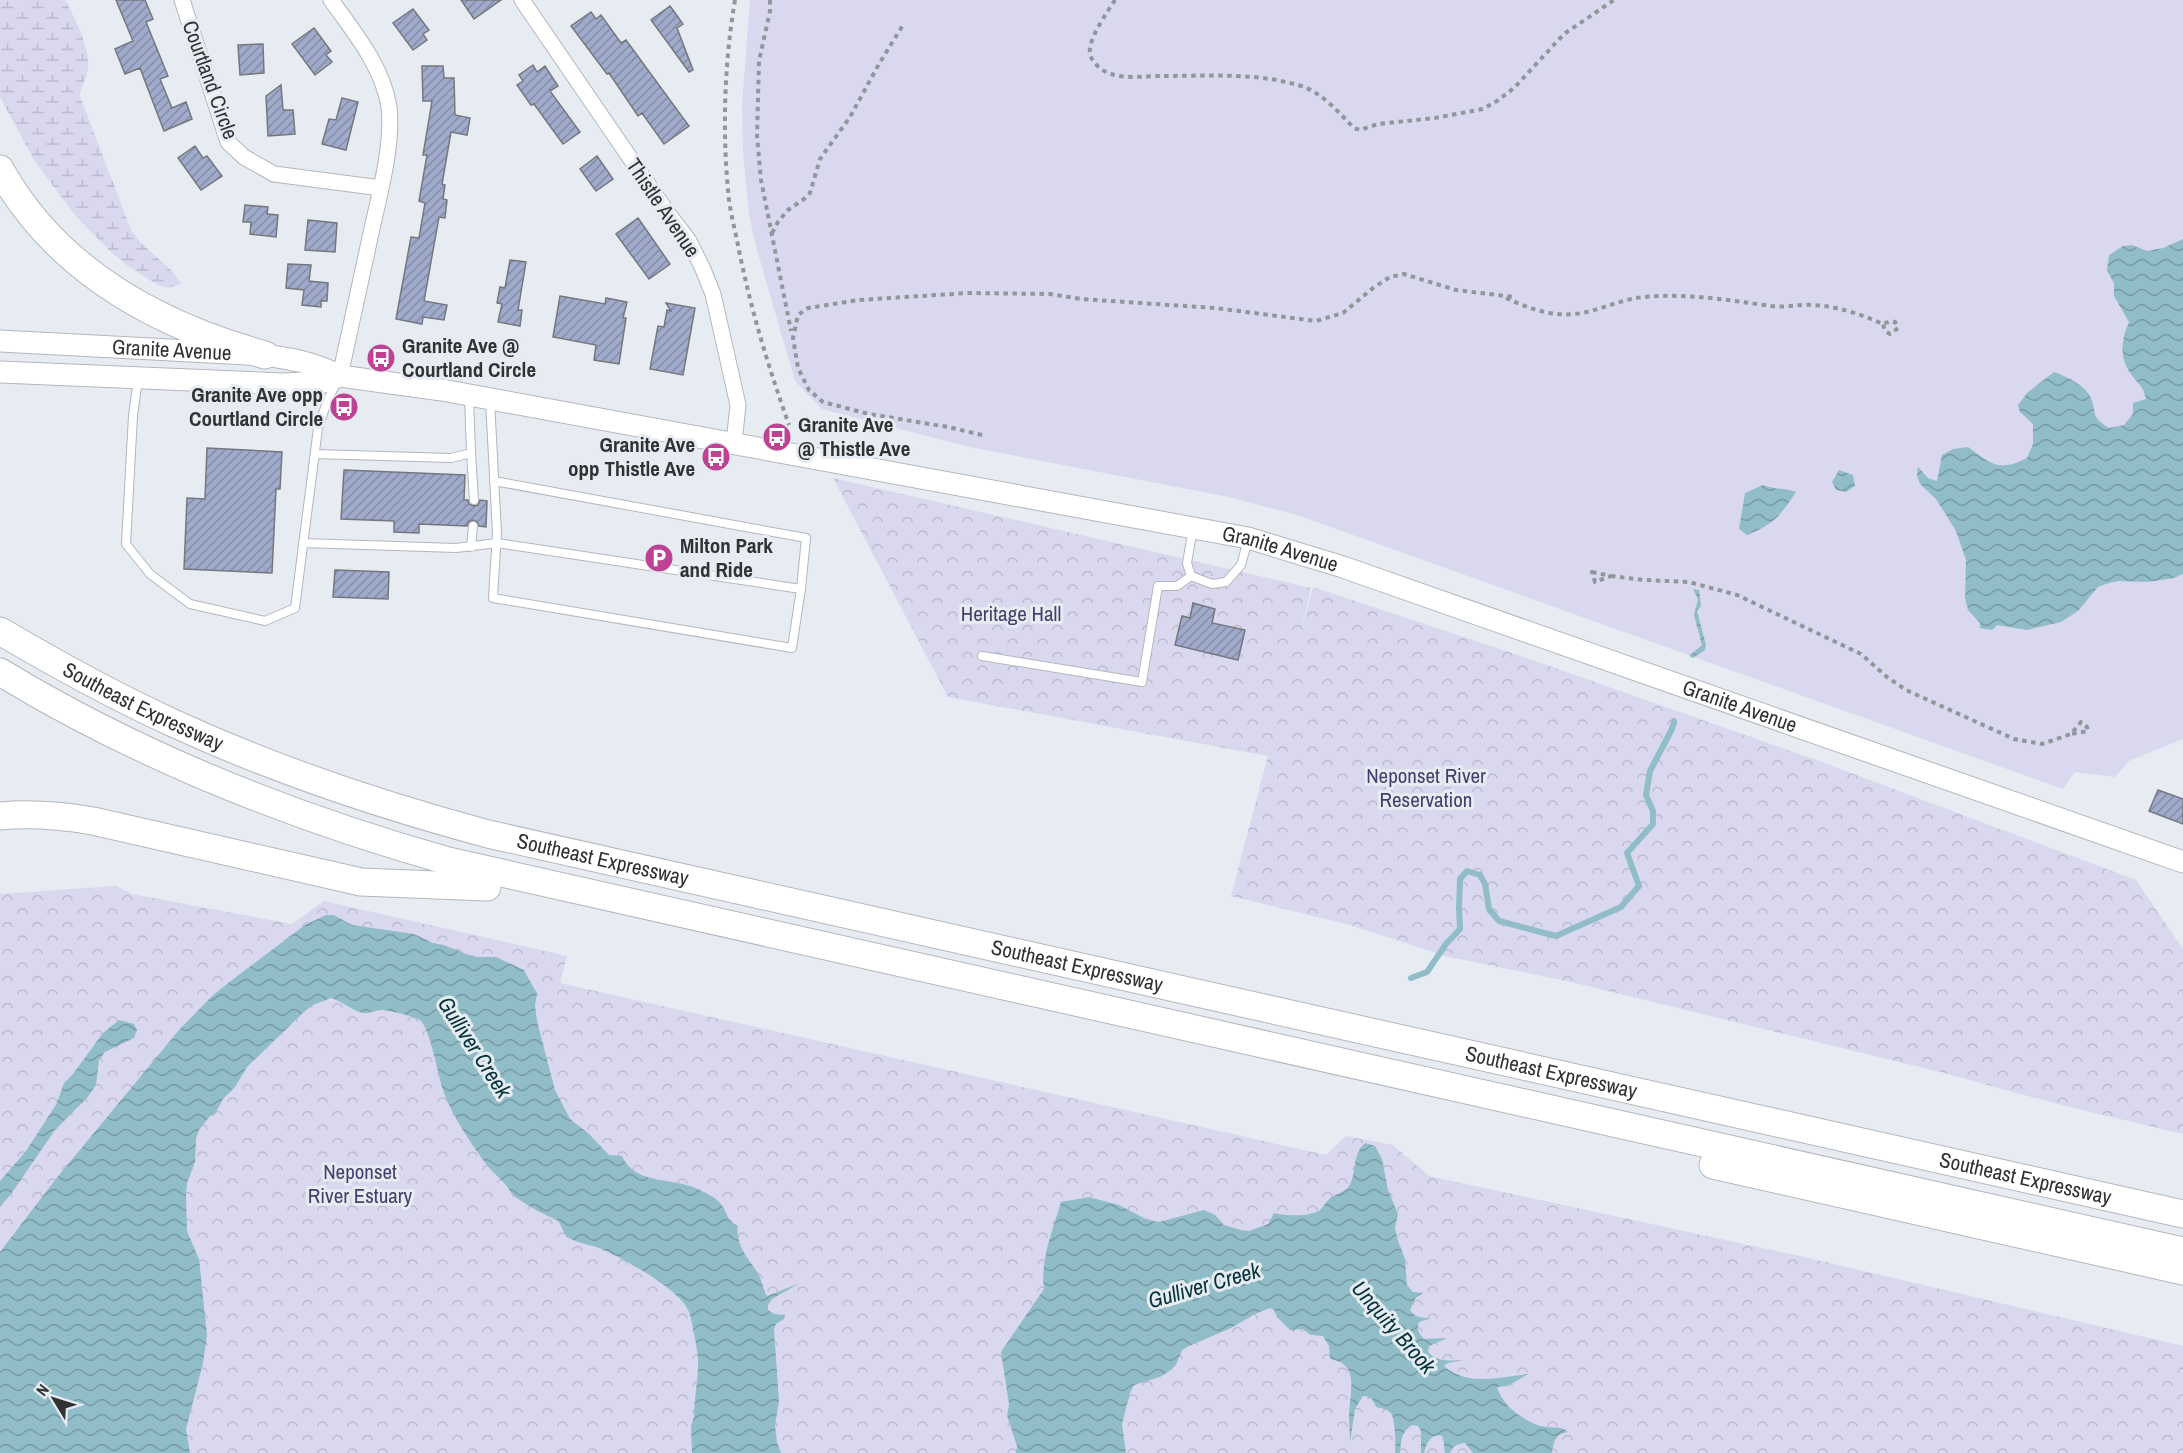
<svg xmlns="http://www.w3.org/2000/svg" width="2183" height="1453" font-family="'Archivo Narrow',sans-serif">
	<defs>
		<pattern id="wetland-marsh" width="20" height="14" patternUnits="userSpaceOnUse" patternTransform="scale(1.5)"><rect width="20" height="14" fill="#d9d8ef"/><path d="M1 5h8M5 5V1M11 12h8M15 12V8" fill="none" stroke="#bbbace"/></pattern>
		<pattern id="park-crowns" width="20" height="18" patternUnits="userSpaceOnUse" patternTransform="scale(1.5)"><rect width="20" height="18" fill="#d9d8ef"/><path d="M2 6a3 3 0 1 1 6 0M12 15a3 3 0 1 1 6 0" fill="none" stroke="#bbbace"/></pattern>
		<pattern id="water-waves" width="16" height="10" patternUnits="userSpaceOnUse" patternTransform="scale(1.5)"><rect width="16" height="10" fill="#91bdc8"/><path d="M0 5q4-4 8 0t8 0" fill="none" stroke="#779aa3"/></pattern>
		<pattern id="building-hatch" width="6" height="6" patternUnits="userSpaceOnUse" patternTransform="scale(1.5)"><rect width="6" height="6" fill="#a0abcc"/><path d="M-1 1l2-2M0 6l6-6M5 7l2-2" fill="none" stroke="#838ca6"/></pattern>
	</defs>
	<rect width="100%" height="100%" fill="#e6ecf2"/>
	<path fill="#d9d8ef" d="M750,0H2183V739L2129,761L2115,777L2075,772L2063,789L1300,516L1229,497L970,447L822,409L795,381L755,243L749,214L743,152L742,105Z"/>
	<path fill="url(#wetland-marsh)" d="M0,0H65C74,16 91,50 88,68C87,78 81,86 80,96L131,230L141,243L171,270L182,284L168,288L158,285L128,266L111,252L74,214L34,160L0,97Z"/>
	<path fill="url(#park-crowns)" d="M833,478L1311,588L1300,635L1313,587L1524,657L1819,761L2136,880L2183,949V1134L2061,1105L1940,1072L1571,982L1445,956L1350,925L1231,896L1268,756L948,697Z
		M116,886L132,894L292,924L324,901L567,956L560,983L1326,1155L1346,1136L1393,1145L1429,1176L1800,1256L2183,1346V1453H0V894Z"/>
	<path fill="url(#water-waves)" d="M2183,239V574L2174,578L2147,582L2118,581L2106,584L2098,587L2078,611L2061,622L2027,630L1997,625L1992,630L1980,628V623L1968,610L1965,598L1966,560L1956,531L1936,499L1920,484L1917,475L1918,467L1928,478L1937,481L1942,455L1953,449L1968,447C1992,465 1999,472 2027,458L2033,444V424L2020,412L2018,405L2028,392L2054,372C2066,376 2084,385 2090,396C2098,414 2089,415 2109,428L2124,425L2133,414V403L2146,399C2143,384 2138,385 2131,374C2119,357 2121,340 2129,322L2114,296V283L2107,271L2109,255L2123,246L2132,245L2147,251L2163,248Z
		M1839,470L1853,475L1855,486L1846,492L1836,490L1832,482Z
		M1763,485C1774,490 1784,487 1796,492C1780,516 1774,524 1747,535L1739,529L1745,493Z
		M1693,589L1699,590L1701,606L1697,611L1706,645L1705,650L1693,658L1689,656L1702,645L1694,615L1698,599Z
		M326,915H334L352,925L414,934L433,943L444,945L466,954L477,957H496L524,970L537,994L535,1005L537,1021L555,1090L570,1119L589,1134L609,1155L622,1156C634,1184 670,1178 693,1187C702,1191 716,1197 721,1204C728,1213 726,1221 738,1226C735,1245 748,1258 758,1273C762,1281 763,1289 767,1296L800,1283L772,1299L768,1305V1310L774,1314L785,1315L784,1319L776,1324L774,1329L779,1402L775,1425L777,1442L781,1453H692L691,1426L694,1417C694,1397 699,1377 698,1357C697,1348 692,1320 689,1312C680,1289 627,1261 604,1250C593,1245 580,1244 569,1238C562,1234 563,1226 557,1220C546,1216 521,1202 513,1195C510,1192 508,1187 505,1184C499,1177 491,1171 486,1164C470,1142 454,1119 444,1093C438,1077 431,1030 420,1020C416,1017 386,1009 381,1010C373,1011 367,1015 359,1012C351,1009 337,999 331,998L313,1005L305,1011L247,1067L235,1087L223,1099L215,1114L210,1116L199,1130L196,1139L195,1162L187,1183L186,1194L187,1231L199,1259L207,1335L203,1363L186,1429L190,1453H0V1252L55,1180L179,1030L212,996L236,977L305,925Z
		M119,1020L134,1024L137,1030L134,1038L105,1052L99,1060L96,1085L87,1098L55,1130L11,1194L0,1207V1181L26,1151L57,1103L64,1083L73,1074L103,1033Z
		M1365,1143L1375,1146L1382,1159L1388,1190L1398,1214L1395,1227L1397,1238L1405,1259L1407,1285L1413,1292L1424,1293L1416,1297L1410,1310C1415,1318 1423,1318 1431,1318L1419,1322C1416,1329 1419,1334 1424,1339L1447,1338L1429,1346L1428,1352C1436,1362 1451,1361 1464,1360L1448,1363L1444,1366C1467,1387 1500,1377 1528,1374L1508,1386L1497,1387C1502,1405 1523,1421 1541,1426C1551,1429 1560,1425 1568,1432C1555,1434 1554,1441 1552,1453H1473L1465,1443C1457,1444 1453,1446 1450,1453H1445L1443,1437L1439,1435C1429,1436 1426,1445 1424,1453H1421V1431L1418,1426L1412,1425C1401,1432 1401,1441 1400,1453H1395C1396,1445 1395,1418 1391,1413C1387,1409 1381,1408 1376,1407C1374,1401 1371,1396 1363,1396L1355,1409L1350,1443C1350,1433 1349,1424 1349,1414C1350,1391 1360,1364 1330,1359L1329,1346L1323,1336L1311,1335L1302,1329L1290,1330L1277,1317L1274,1310L1270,1308L1255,1314L1231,1328L1189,1346L1182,1350L1176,1365L1171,1370L1160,1377L1134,1385L1130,1393L1122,1424L1126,1453H1016L1017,1446L1007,1416L1009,1404L1001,1352L1044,1289C1040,1259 1053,1230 1061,1202L1089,1197L1119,1205L1148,1220L1159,1222L1204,1210L1215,1215L1224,1225L1241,1230L1249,1231L1268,1224L1274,1213C1285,1216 1311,1217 1320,1210C1325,1206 1327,1199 1333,1196C1341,1192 1348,1191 1351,1182C1357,1168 1352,1155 1365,1143Z"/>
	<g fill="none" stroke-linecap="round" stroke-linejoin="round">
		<path stroke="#91bdc8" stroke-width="6" d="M1411,978L1427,972L1446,944L1460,929L1459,908L1460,879L1467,871L1480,875L1485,884L1489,909L1499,921L1556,936L1621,907L1639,886L1627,853L1653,824V811L1646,795L1650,771L1672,729L1674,721"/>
	</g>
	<path fill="url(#building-hatch)" stroke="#75777e" stroke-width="1.5" d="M116,0H145L153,19L146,22L168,76L160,79L172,108L186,102L192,119L164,131L140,68L125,74L115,49L133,41Z
		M461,0H501L474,19Z
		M670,6L683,24L677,28L693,70L689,72L651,20Z
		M413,9L429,30L423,34L427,40L413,50L393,23Z
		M591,12L596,19L601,15L621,43L626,40L689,126L664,144L642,113L638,116L609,73L607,74L571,26Z
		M314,28L331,51L326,55L332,62L315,75L292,44Z
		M263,44L264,73L240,75L238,45Z
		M533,65L537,72L545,66L558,86L550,91L580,132L563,144L534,104L531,105L517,85L523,81L519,75Z
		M422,66H443L444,78H454L455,115L470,118L467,135L451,132L442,184L445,185L443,199L447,200L445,218L439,217L424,301L447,305L444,320L423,317L422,324L396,319L411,237L419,238L425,203L419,201L427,155H423L432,101H423Z
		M281,85L283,110H293L295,134L268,136L266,96Z
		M342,98L358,102L346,150L322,144L329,119L336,120Z
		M195,146L203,158L207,156L222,176L201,190L178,158Z
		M597,156L613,179L596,191L580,169Z
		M245,205L268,207L267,214L278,215L276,237L250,234L251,222H243Z
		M638,218L670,264L649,279L616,234Z
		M308,220L337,223L335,252L305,250Z
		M510,260L526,262L518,310H522L520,326L498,322L502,304L497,303L500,287L505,288Z
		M288,264L311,265L309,281L328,283L327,301H321V307L302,305L304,290L286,288Z
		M560,296L605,304L606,298L627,302L623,318H626L619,364L594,360L596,345L553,337Z
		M666,303L695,308L683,375L650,369L658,326L664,327L667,310L671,311Z
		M207,448L282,452L280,489H276L272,573L184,569L187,498L205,499Z
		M344,470L465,475L464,500H468L469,504L474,506L478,505L480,500L487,501L486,527L479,526L477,522L473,520L469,522L467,526L419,524V533L394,532V521L341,519Z
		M335,570L389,572L388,599L333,597Z
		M1193,603L1215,609L1212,623L1245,630L1238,660L1175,645L1182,616L1190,618Z
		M2158,790L2183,799V824L2149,811Z"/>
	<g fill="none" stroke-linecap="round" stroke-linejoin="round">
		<g stroke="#b2b7bd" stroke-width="10">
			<path id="lane" d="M138,379L133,416L126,544L150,574L190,604L265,621L295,608L318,428L328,399L337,382
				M469,396L471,453L474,500
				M315,454L451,458L471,453
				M494,481L806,538L801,589
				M1193,528L1187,563L1191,576L1212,584L1226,582L1241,565L1248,540
				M303,543L456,548L497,543L801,589L792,648L493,598L497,533L490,400
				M471,547L473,526
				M982,656L1142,682L1158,586H1177L1191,576"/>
		</g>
		<g stroke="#b2b7bd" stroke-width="17">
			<path id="street" d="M182,0L228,142L244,157L274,174L381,188
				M331,0C354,32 383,67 389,107C393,143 381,189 373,224C362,275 351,325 340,376
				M522,0L667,212L689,241L702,267L713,294L738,405L734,443"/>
		</g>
		<g stroke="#b2b7bd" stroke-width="23">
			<g id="secondary">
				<path id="s1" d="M0,341L265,355C292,359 316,363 340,376L442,390L1248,538L1343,567L2183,862"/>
				<path d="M0,372L283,384L324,382L340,376"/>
			</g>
		</g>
		<g stroke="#b2b7bd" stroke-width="29">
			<g id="highway">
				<path d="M0,169C56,270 157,325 265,355"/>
				<path id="s2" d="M0,631C56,664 114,696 173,723C275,770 380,805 488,834L2183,1214"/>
				<path d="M0,672C140,757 292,817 448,861L2183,1251"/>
				<path d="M0,816C31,813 63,816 93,821L361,882L487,887"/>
				<path d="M1713,1165L2183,1271"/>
			</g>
		</g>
		<path stroke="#92969a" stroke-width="4" stroke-dasharray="4.5 4.5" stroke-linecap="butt" d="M735,0C724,65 722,134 729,200C731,215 735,230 738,245C750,307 768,366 789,425
			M770,0V11L759,61L757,136L761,180L791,331
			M1115,0C1108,11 1084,44 1091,57C1094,64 1103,72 1111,74C1125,79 1145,76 1161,76C1207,76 1256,72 1301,86C1323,93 1338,112 1354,128L1360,130L1378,124L1435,118L1483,109L1497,101L1514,88L1564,34L1614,0
			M772,233L778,222L788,210L804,199L810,193L820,159L850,117L879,64L903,25
			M1506,298C1530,309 1555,318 1582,313C1603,309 1622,299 1644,297C1687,293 1728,300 1771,306C1785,308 1799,304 1812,305C1837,306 1860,314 1883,324L1891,321L1895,322L1898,328L1890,334L1885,331L1883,324
			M982,435L948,427L869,414L823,402L809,390L798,368L793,338L798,315L808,308L859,300L968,293L1050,294L1081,299L1215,308L1316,321L1343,313L1373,288L1390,277L1404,274L1456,290L1514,297
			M1592,572L1611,576L1595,582Z
			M1611,576L1644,580L1689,582L1737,595L1861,654L1887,677L1906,690L2014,739L2042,744L2071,734L2081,722L2087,727L2088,731L2071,734"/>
		<use href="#lane" stroke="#fff" stroke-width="8"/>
		<use href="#street" stroke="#fff" stroke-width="15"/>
		<use href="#secondary" stroke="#fff" stroke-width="21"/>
		<use href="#highway" stroke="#fff" stroke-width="27"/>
	</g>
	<defs>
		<g id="bus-disc" transform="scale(1.5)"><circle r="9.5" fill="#bd4293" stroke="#e6ecf2"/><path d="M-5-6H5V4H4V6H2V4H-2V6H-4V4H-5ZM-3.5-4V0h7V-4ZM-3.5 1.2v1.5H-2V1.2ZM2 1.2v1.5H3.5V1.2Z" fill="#fff"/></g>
		<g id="parking-disc" transform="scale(1.5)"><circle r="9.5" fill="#bd4293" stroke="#e6ecf2"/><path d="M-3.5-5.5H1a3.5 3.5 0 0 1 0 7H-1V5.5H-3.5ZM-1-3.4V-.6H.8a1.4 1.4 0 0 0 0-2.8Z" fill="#fff"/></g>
	</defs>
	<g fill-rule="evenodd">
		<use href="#bus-disc" x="381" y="358"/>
		<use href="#bus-disc" x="344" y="407"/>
		<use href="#bus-disc" x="777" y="437"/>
		<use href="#bus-disc" x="716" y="457"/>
		<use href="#parking-disc" x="659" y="558"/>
	</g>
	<g text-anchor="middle" stroke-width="6" stroke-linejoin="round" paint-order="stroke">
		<g font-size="21" fill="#303234" stroke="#e6ecf2">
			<text transform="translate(210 80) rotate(70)" y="7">Courtland Circle</text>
			<text transform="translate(663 208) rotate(56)" y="7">Thistle Avenue</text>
			<text dy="7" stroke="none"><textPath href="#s1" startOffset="172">Granite Avenue</textPath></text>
			<text dy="7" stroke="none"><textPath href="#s1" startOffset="1300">Granite Avenue</textPath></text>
			<text dy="7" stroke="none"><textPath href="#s2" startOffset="162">Southeast Expressway</textPath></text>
			<text dy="7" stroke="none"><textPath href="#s1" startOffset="1786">Granite Avenue</textPath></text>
			<text dy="7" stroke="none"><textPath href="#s2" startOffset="648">Southeast Expressway</textPath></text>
			<text dy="7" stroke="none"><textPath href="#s2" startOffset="1134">Southeast Expressway</textPath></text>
			<text dy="7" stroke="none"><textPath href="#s2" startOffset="1620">Southeast Expressway</textPath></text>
			<text dy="7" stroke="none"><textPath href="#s2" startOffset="2106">Southeast Expressway</textPath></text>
		</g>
		<g font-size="21" font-weight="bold" fill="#303234" stroke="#e6ecf2" text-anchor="start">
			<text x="402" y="353">Granite Ave @<tspan x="402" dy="24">Courtland Circle</tspan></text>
			<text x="323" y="402" text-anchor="end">Granite Ave opp<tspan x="323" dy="24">Courtland Circle</tspan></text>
			<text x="798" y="432">Granite Ave<tspan x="798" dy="24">@ Thistle Ave</tspan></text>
			<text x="695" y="452" text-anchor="end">Granite Ave<tspan x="695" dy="24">opp Thistle Ave</tspan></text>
			<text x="680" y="553">Milton Park<tspan x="680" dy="24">and Ride</tspan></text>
		</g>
		<g font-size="21" fill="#453f6f" stroke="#e6ecf2">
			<text x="1011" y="621">Heritage Hall</text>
			<text x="1426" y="783">Neponset River<tspan x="1426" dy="24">Reservation</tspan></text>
			<text x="360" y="1179">Neponset<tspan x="360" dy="24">River Estuary</tspan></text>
		</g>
		<g font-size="22" font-style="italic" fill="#06323b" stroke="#e6ecf2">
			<text transform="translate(475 1047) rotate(57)" y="8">Gulliver Creek</text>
			<text transform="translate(1204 1285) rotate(-16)" y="8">Gulliver Creek</text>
			<text transform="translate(1394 1327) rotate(49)" y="8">Unquity Brook</text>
		</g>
	</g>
	<g transform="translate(54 1399) rotate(308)" stroke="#e6ecf2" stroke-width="4.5" paint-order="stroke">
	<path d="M0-4.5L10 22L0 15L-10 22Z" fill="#303234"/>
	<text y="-9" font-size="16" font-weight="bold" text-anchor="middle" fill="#303234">N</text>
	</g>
</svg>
